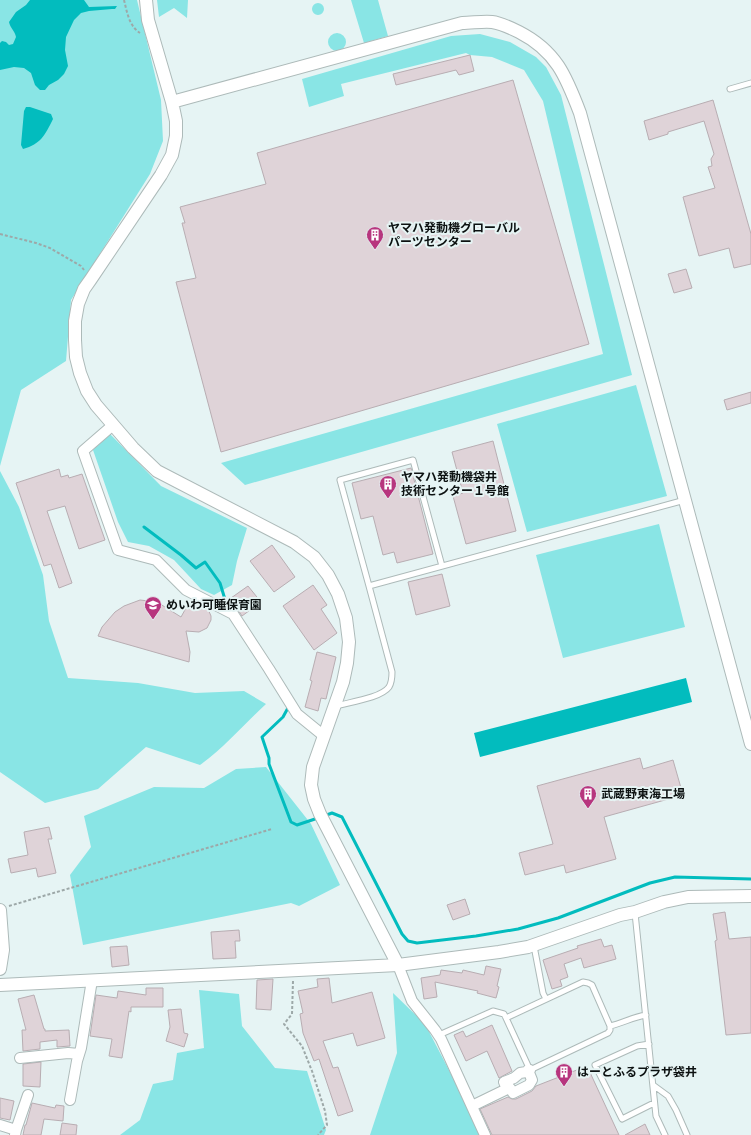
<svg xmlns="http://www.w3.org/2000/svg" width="751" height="1135" font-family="'DM Sans','Noto Sans JP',sans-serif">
	<rect width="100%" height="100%" fill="#e6f4f4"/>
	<path fill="#89e5e5" d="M0,0H137L161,100L163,141L150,174L71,300L66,361L21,390L0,466Z
		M157,0H188L187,18L174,8L159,17Z
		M351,0H378L388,36L364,43Z
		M312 9a6 6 0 1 1 12 0a6 6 0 1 1-12 0Z
		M328 42a9 9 0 1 1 18 0a9 9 0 1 1-18 0Z
		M480,34L510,42L536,57L546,67L561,95L632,375L245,485L221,463L603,354L543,101L524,70L492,57L470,55L466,53L341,84L344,96L309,107L302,79L451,36Z
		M636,385L667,496L527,532L497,424Z
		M110,434L161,486L247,528L237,561L232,585L214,595L201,589L174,560L149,546L128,542L118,522L93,450Z
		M0,471L19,507L43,575L49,621L68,678L138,683L195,693L244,691L266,704C244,724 225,747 200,765L146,747L98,789L45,803L0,772Z
		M659,524L685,627L563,658L536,555Z
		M266,767L311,824L340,885L299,906L291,903L83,945L70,875L91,847L84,816L154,787L204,788L236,769Z
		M199,990L239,994L242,1026L275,1068L307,1071L326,1130L324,1135H120L140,1120L153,1084L173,1080L177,1053L204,1048Z
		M393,993L425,1024L463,1097L480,1135H370L397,1053Z"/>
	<path fill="#02bcbe" d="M30,0H84L89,7L117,6L115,9H112L89,11L81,13L74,20L66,37L65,50L68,66L64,74L58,80L49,85L45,90H40L35,85L31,73L24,68L14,67L0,70V43L2,41L6,42L9,45L13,44L16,37C15,31 10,28 9,22L16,12L26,5Z
		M26,107H30L51,114L53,119C45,135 41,144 23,149L21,145L24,111Z
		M686,678L692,702L480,757L474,733Z"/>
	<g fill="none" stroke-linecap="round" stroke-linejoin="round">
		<path stroke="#02bcbe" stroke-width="3" d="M144,527L181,555L196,568L205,562L220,583L227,606L229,607
			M289,706L283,717L262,737L269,758V764L291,822L297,825L318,818
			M324,816L332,813L342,817L402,934L408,941L417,943L476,936L518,929L558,918L650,883L675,877L751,879"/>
	</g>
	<path fill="#dfd3d8" stroke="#b8adb2" d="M470,55L474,71L459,75L456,70L396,85L393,74Z
		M513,80L589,344L221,452L176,282L196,278L182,223H185L180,207L266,184L257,153Z
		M713,100L751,234V264L734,268L729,248L699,256L683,197L715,188L708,167L712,166L711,159L714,154L704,121L668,132V134L649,140L644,121Z
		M686,269L692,288L674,293L668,274Z
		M751,392V403L727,410L724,400Z
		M493,441L516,531L466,544L453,496L463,493L452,452Z
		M411,468L433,554L397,563L394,552L383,555L373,516L361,519L352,483Z
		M59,469L61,477L68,475L69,478L82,474L105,540L79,549L65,506L47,511L72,583L59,588L51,564L44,566L16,483Z
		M272,545L295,577L274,592L250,561Z
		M442,574L450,606L416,615L408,582Z
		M313,585L327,605L321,609L337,633L314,650L283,606Z
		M248,586L261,602L242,616L238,610L230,604L231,598Z
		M140,600L157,602L181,617L186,608L190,605L194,603H198L208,609L211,616V620L207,628L199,632L186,631L190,652L189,662L98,636L102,627L115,612L124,606Z
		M317,652L336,657L326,699L321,698L318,711L305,707L312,681L310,680Z
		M640,758L643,769L673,760L683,795L604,817L616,859L566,873L564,865L525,875L519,853L553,844L537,786Z
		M49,827L52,839H48L56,873L38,877L36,868L11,873L8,859L28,855L24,832Z
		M465,899L470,914L453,920L447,905Z
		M725,912L729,939L751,937V1033L726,1035L715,941L717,940L713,914Z
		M239,930L240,941H235L236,958L213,959L211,932Z
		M601,939L604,947L612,945L616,959L584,968L581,958L564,964L568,977L560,980L562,986L552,989L543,960L578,948L577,946Z
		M127,946L129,965L112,967L110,947Z
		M486,966L501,969L497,986L499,987L496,998L477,993L478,991L435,982L437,997L424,999L421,978L440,975L441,970L462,973L463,970L484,975Z
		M329,978L332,1003L372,992L385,1038L357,1046L353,1033L323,1041L333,1068L338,1067L353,1111L338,1116L319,1059L314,1061L303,1033L300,1014L303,1013L298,991L318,987L317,979Z
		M273,979L271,1010L256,1009L257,980Z
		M146,988H163V1007H131V1012L129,1011L122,1058L109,1056L112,1039L90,1036L96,995L117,998L118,991L146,995Z
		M34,995L44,1029H45V1031L69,1030L70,1046L57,1047V1040L40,1042V1049L23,1051L22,1030H26L18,999Z
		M181,1009L184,1033L188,1034L184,1047L166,1041L170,1027L168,1010Z
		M492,1025L512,1071L499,1078L487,1051L466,1061L454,1035L463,1031L466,1037Z
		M41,1062L40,1087L23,1086V1064Z
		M587,1066L619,1135H492L480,1109L508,1097L512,1099H516L532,1091L536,1086Z
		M0,1098L14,1101L10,1120L0,1118Z
		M32,1103L55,1108L56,1105L64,1106L63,1121L44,1119L41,1135H23L25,1125H26Z
		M62,1123L77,1125L76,1135H60Z
		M645,1124L650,1135H625Z"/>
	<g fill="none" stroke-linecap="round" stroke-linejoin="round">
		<g stroke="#adbab9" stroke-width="7">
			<path id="service" d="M730,89L751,83
				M442,566L413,460L340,480L369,586L685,500
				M336,706C350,702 381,698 389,687C392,682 392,677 392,672L369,586
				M635,913L656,1116L665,1135
				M534,946L543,993L546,999
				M610,1026C623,1023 633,1017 646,1015
				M439,1035L493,1011L504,1014L506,1018L530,1070L608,1033L610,1030V1026L592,985L588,983L583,982L506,1018
				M649,1044L637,1046L595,1065L622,1119L654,1103
				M653,1085L668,1096L676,1110L687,1135"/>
		</g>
		<g stroke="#adbab9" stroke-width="12">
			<path id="minor" d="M113,425L83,451L118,550L156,560L186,590L233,614L269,669L297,714L324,736
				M398,965L412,1001L435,1030L441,1039L485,1135
				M20,1058L68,1053L79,1054
				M507,1089L510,1088L513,1093L529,1085L532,1080L528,1070
				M70,1100L77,1061L81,1048L92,980
				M472,1106L507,1089L504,1082L514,1078L520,1073L526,1072L530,1070
				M0,1125L16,1130L15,1135
				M16,1130L28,1095"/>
		</g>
		<g stroke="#adbab9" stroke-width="14">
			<path id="tertiary" d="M146,0L148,20L172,102L176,121V136L172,155L161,175L91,279L84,289L78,304L75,321V340L76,357L80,373L87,391L96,405L133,448L157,471L294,542L314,557L328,575L338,594L346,618L349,642L347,663L343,682L313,767L311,785L314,799L320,814L398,965
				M172,102L462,23C472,23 483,21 492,22C501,23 511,28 519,32C556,51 566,76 580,113L751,744
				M0,910L3,950L0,969
				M0,985L398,965L499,952L528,947L620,915L635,912L664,902L688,897L751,896"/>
		</g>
		<path stroke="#9da8a8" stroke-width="2" stroke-dasharray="3 2" stroke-linecap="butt" d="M124,0C127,12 129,26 140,33
			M0,234L36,243L50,248L81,266L84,270
			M9,906L272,829
			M293,981L292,1014L284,1024L302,1046L312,1071L325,1111L327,1125L318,1135"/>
		<use href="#service" stroke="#fff" stroke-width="5"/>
		<use href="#minor" stroke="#fff" stroke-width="10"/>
		<use href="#tertiary" stroke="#fff" stroke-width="12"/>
	</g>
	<defs>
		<g id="building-pin" transform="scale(0.9)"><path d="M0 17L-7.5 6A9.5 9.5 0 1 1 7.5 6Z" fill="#b7357e" stroke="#e6f4f4"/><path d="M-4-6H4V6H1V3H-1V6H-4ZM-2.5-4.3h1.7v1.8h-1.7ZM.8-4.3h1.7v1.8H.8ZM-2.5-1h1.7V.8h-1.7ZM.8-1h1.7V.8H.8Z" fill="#fff"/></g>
		<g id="school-pin" transform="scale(0.9)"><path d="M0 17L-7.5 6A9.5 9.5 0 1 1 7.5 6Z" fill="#b7357e" stroke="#e6f4f4"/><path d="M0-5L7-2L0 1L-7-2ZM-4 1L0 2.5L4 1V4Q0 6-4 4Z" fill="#fff"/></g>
	</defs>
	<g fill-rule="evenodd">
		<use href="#building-pin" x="375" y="235"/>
		<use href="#building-pin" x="388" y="484"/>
		<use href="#school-pin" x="153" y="605"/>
		<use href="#building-pin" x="588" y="794"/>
		<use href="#building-pin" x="564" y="1072"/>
	</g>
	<g text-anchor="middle" stroke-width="4" stroke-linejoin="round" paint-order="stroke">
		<g font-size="12" font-weight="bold" fill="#0c1111" stroke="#e6f4f4" text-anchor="start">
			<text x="388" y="232">ヤマハ発動機グローバル<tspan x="388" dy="14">パーツセンター</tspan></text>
			<text x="401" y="481">ヤマハ発動機袋井<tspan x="401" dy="14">技術センター１号館</tspan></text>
			<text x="166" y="609">めいわ可睡保育園</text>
			<text x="601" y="798">武蔵野東海工場</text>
			<text x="577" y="1076">はーとふるプラザ袋井</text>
		</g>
	</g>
</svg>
